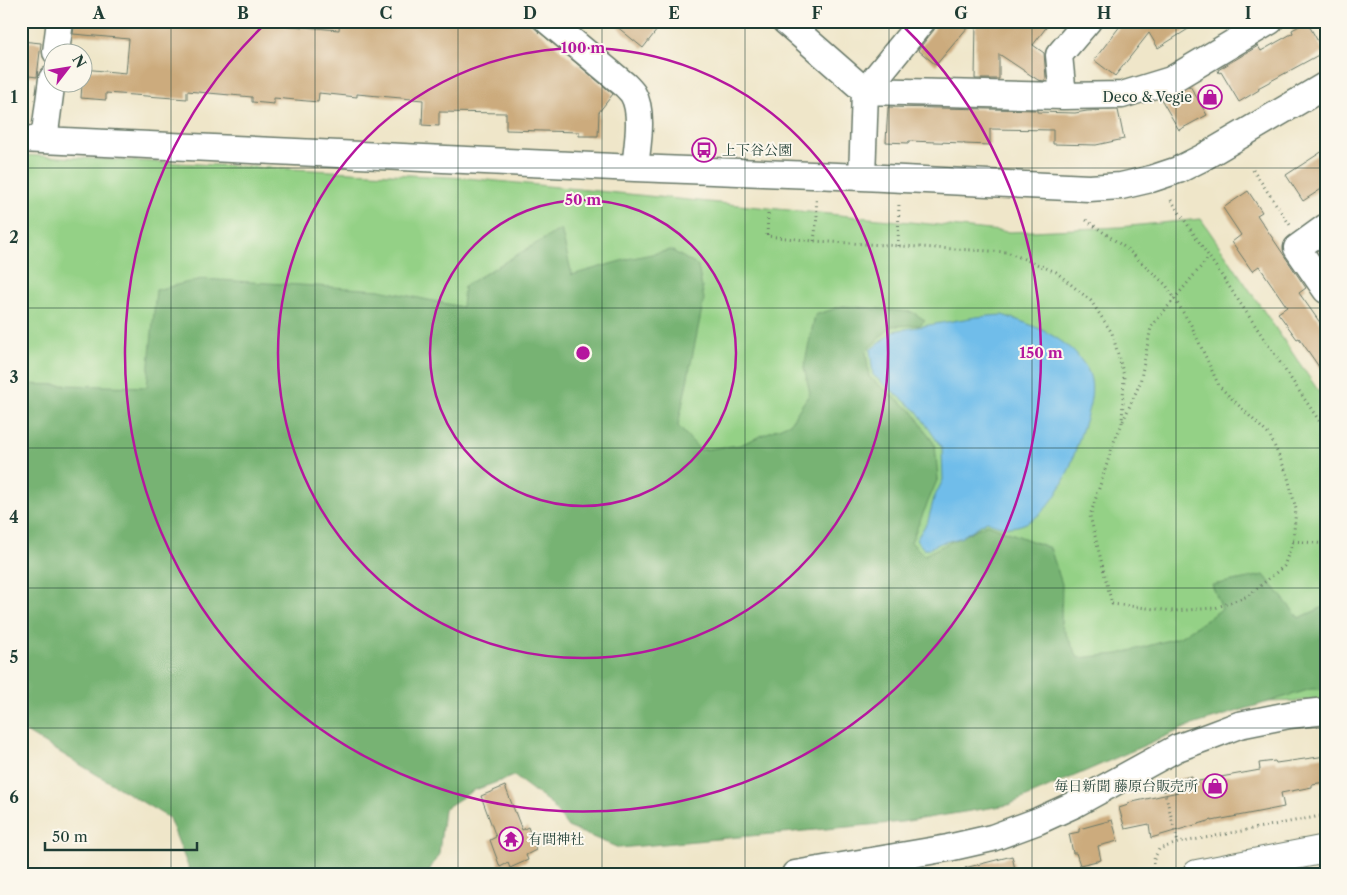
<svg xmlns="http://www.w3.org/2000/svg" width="1347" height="895" font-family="'Libre Caslon Text','Noto Serif JP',serif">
	<rect width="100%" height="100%" fill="#fbf7ec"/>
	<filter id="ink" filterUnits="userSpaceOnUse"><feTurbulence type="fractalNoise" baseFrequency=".02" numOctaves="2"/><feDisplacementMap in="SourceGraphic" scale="10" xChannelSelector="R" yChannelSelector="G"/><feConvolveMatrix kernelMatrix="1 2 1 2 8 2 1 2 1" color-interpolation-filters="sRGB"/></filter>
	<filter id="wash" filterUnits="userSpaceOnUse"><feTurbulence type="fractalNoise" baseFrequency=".0096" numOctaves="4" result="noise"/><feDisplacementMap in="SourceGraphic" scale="20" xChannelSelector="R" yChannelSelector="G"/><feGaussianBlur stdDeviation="1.12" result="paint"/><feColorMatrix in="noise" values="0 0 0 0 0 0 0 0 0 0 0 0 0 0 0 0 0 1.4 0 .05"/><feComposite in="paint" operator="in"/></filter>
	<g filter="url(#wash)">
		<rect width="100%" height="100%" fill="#efe6c9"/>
		<path fill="#94d186" stroke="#5a875d" d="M21,155L467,178L1010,232L1120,227L1201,219L1326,402V700L1235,703L1061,664L928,592L149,397L21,393Z"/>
		<path fill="#77b373" stroke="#4b7854" d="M561,229L572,275L628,259L671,250L698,266L704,299L678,426L700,450L740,445L790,423L810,393L804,367L815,315L843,306L912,312L925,320L920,325L892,326L866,351L869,377L913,412L935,445L938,478L911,542L924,555L987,524L1050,548L1062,584L1061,624L1078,658L1119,654L1180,637L1222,609L1212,585L1264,575L1299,618L1326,606V689H1311L1189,726L1008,805L902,822L619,848L568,827L550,803L514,776L472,791L444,809L439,854L427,874H191L169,818L21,729V384L147,387L156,290L202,279L380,290L462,307L464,286Z"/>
		<path fill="#6fbdea" stroke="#477d8f" d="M1002,315C1034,325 1069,338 1087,369C1099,390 1085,420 1078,442C1074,454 1071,467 1065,478C1051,509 1023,540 987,521L960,538L941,543L925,550L916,540L928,521L934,498L943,480L942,448L917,411L873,375L870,350L894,331L976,317Z"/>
		<g id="blocks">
			<path fill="#ccab7d" d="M75,21H179L210,24V21H232L339,30L340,21H375L415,25V21H526L613,94L599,112L598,136H579V132L506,130V113L439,112V126L422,125L423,100L357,94V97L319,93L318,102L274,98V104L252,102V97L187,91V99L106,93V100L81,98L83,69L126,73L129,39L73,34Z
				M610,21H664L643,48Z
				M937,21H973L936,65L918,50L934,30Z
				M976,21H1051L1033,45L1044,53L1046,78L1044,81L1038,80L999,54V79H975Z
				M1124,21H1201L1158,48L1149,33L1115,76L1094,60Z
				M1307,22L1324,52L1258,88L1259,90L1239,102L1221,72L1219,73L1218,70L1258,46L1261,51L1293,33L1292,30Z
				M21,41L41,43L37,77L21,75Z
				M1190,86L1207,115L1179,130L1161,99L1176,94Z
				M888,107L1037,110V112L1075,113L1087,111L1118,110L1124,139L1096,145L1053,144V130L990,129V145L964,144V143L909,141L908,143L886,142Z
				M1326,149V186L1303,201L1286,175Z
				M1248,191L1262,212L1257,215L1306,288L1299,293L1326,331V377L1299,338L1297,339L1278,313L1287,307L1259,266L1252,271L1232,242L1241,235L1223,208Z
				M1326,756V782L1312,784V787L1281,793L1284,807L1212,821V820L1151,838L1149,824L1125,829L1119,808L1128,805V803L1178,792L1175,780L1192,776L1193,782L1260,770L1259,763L1275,761L1276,763Z
				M505,786L522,830L528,827L536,850L526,855L528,860L510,868L508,863L500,867L490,840L496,837L481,796Z
				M1112,820L1118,841L1098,846L1101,860L1080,865L1076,853H1073L1069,834L1079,832V829Z
				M1012,856L1016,874H966L965,868Z"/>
		</g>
	</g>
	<g filter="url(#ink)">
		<use href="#blocks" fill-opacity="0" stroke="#687868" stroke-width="1"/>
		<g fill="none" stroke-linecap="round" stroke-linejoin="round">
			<g stroke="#687868" stroke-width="29">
				<path id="minor" d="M548,21L625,85C628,88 631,91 633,94C644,113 637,147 635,168
					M785,21L865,91L862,177
					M56,52L60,21
					M865,91L1063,96L1122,95L1171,80L1270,21
					M865,91L922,21
					M1063,96L1059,55L1088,21
					M21,139L635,168L862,177L1089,188L1121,186L1151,179L1178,170L1202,158L1326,85
					M44,140L52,79
					M1326,227L1297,248L1326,290
					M795,874L948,848L992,838L1038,821L1073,805L1177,748L1210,736L1239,725L1289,715L1326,711"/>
			</g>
			<g stroke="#687868" stroke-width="30">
				<path id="major" d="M1197,874L1326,849"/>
			</g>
			<path stroke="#687868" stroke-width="3" stroke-dasharray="1 4" stroke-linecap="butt" d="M1253,170L1290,225
				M1171,200L1326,431
				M768,214L767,236L814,241L1007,252L1056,272L1091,301L1112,333L1124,376L1122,424L1115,439L1090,516L1112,604L1173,611L1215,608L1248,596L1284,566L1293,541L1296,509L1287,474L1270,436L1219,386L1191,325L1166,285L1127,249L1086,220
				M814,241L817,217L816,197
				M898,246L899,202
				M1123,421L1140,383L1151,327L1209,257
				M1293,541L1326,544
				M1162,781L1178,843
				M1153,874V861L1159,849L1178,843L1326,815"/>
			<use href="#minor" stroke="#fff" stroke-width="26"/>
			<use href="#major" stroke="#fff" stroke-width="28"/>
		</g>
	</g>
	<path fill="none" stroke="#1f3d34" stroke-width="1" stroke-opacity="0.55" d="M171,21V874M315,21V874M458,21V874M602,21V874M745,21V874M889,21V874M1032,21V874M1176,21V874M21,168H1326M21,308H1326M21,448H1326M21,588H1326M21,728H1326"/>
	<g fill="none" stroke="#b5179e" stroke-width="2.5">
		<circle cx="583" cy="353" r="153"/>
		<circle cx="583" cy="353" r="305"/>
		<path d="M901 24A458 458 0 1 1 265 24"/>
	</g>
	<defs>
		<g id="shop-ring" transform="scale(1.25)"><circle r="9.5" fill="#fbf7ec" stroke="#b5179e" stroke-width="1.5"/><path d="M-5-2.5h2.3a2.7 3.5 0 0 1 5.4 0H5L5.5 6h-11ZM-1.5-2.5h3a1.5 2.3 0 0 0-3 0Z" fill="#b5179e"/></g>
		<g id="bus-ring" transform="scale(1.25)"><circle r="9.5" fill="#fbf7ec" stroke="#b5179e" stroke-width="1.5"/><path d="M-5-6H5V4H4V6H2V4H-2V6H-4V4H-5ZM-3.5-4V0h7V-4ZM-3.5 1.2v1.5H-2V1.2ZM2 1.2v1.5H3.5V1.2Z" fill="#b5179e"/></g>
		<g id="temple-ring" transform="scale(1.25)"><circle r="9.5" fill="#fbf7ec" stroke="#b5179e" stroke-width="1.5"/><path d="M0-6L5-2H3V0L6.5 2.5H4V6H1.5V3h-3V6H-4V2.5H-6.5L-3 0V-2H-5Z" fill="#b5179e"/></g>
	</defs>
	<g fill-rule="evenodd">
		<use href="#shop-ring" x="1210" y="97"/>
		<use href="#bus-ring" x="704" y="150"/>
		<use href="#shop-ring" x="1215" y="786"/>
		<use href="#temple-ring" x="511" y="839"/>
	</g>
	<g text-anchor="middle" stroke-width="4" stroke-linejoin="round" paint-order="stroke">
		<g font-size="14" fill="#1f3d34" stroke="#fbf7ec" text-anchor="end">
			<text x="1192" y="102">Deco &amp; Vegie</text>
			<text x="722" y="155" text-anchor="start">上下谷公園</text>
			<text x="1198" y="791">毎日新聞 藤原台販売所</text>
			<text x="528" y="844" text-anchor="start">有間神社</text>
		</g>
	</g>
	<circle cx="583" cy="353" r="8" fill="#b5179e" stroke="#fbf7ec" stroke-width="2.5"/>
	<g font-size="15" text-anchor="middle" font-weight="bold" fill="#b5179e" stroke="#fbf7ec" stroke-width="4" stroke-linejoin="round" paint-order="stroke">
		<text x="583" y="53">100 m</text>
		<text x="583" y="205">50 m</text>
		<text x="1041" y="358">150 m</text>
	</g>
	<rect width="1347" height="895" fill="none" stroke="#fbf7ec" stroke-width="55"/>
	<g transform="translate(68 68) rotate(59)"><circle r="24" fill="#fbf7ec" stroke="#a3ada2"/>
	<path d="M0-4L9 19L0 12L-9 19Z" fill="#b5179e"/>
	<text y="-8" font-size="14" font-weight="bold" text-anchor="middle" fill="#1f3d34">N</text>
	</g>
	<path d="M45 842v8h152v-8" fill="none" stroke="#1f3d34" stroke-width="2.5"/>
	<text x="52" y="842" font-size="15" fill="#1f3d34" stroke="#fbf7ec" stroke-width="4" paint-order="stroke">50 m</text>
	<rect x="28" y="28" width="1292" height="840" fill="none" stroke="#1f3d34" stroke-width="2"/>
	<g font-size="16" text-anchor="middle" font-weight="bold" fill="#1f3d34">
		<text x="99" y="19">A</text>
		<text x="243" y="19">B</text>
		<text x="386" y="19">C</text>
		<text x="530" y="19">D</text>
		<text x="674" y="19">E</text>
		<text x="817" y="19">F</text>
		<text x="961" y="19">G</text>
		<text x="1104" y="19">H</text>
		<text x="1248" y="19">I</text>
		<text x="14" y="103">1</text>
		<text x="14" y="243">2</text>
		<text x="14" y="383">3</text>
		<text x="14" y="523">4</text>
		<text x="14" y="663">5</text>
		<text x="14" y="803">6</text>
	</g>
</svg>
